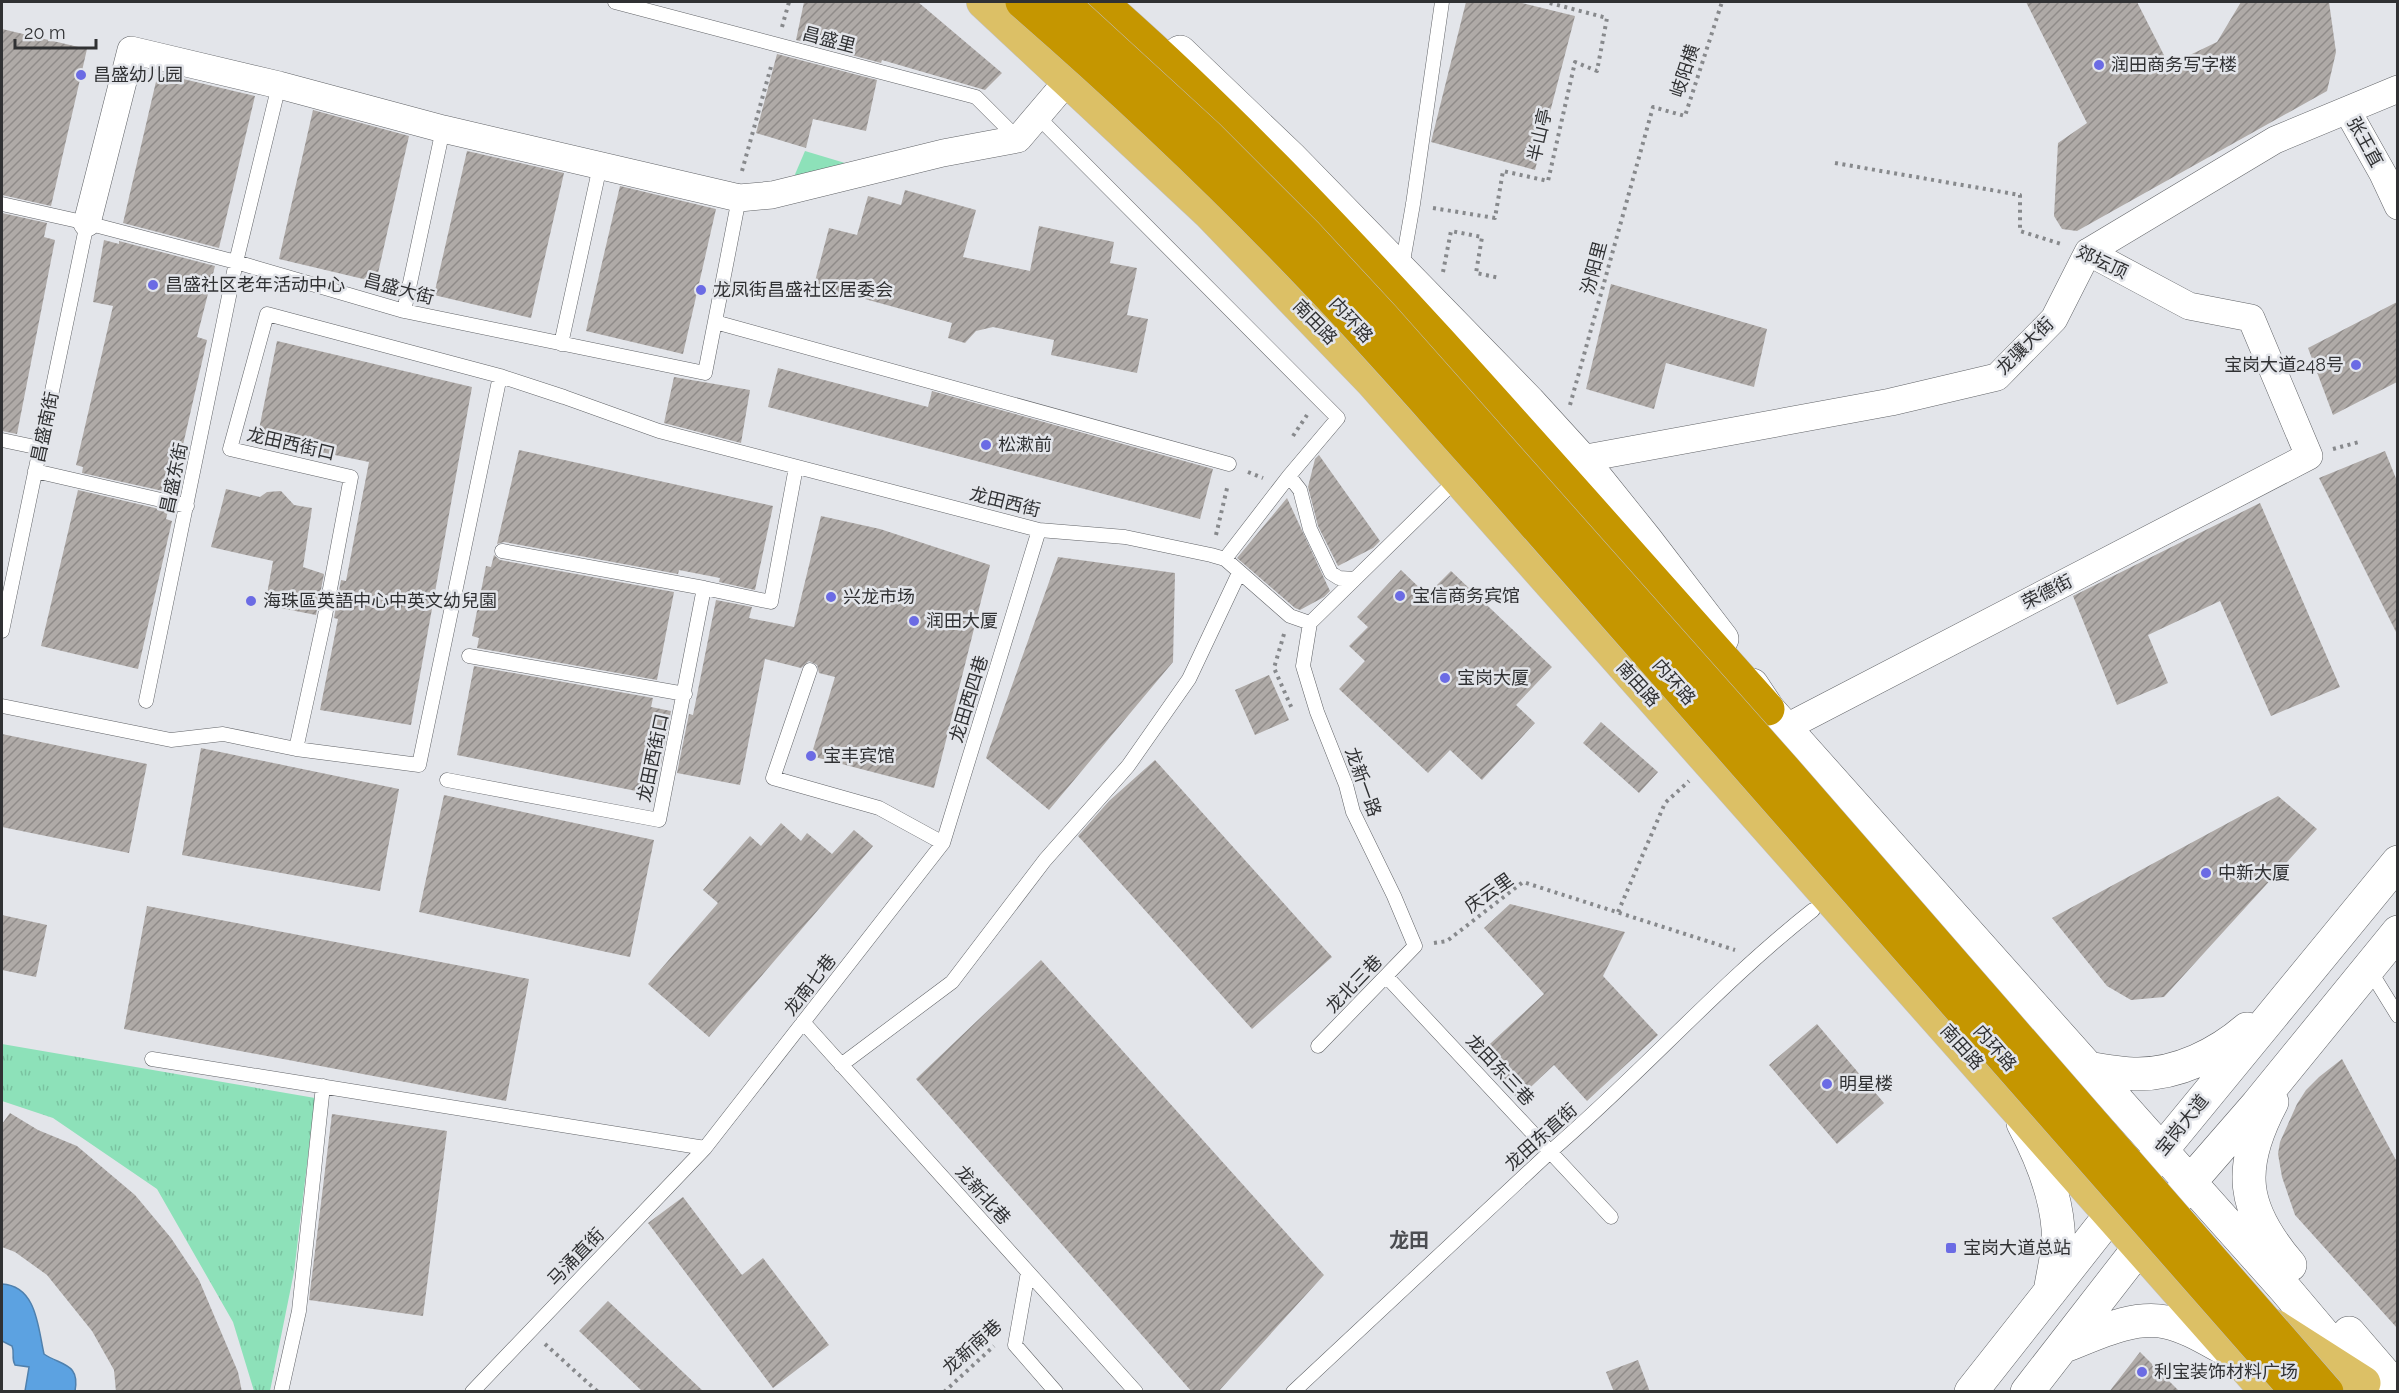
<svg xmlns="http://www.w3.org/2000/svg" width="2399" height="1393" font-family="Raleway,'Noto Sans SC',sans-serif">
	<defs>
		<pattern id="grass-tufts" width="24" height="20" patternUnits="userSpaceOnUse" patternTransform="scale(1.5)"><rect width="24" height="20" fill="#8de1b9"/><path d="M3 7l-1-3M5 7V3M7 7l1-3M15 17l-1-3M17 17v-4M19 17l1-3" fill="none" stroke="#7ac2a0"/></pattern>
		<pattern id="building-hatch" width="6" height="6" patternUnits="userSpaceOnUse" patternTransform="scale(1.5)"><rect width="6" height="6" fill="#afaaa7"/><path d="M-1 1l2-2M0 6l6-6M5 7l2-2" fill="none" stroke="#8f8b89"/></pattern>
	</defs>
	<rect width="100%" height="100%" fill="#e3e5ea"/>
	<path fill="url(#grass-tufts)" d="M2,1044L315,1098L294,1272L270,1391H254L233,1322L157,1189L53,1118L2,1101Z"/>
	<path fill="#8de1b9" d="M805,151L845,163L793,179Z"/>
	<path fill="#5ca2e1" stroke="#4f80ad" stroke-width="1.5" d="M2,1284C37,1286 38,1328 44,1354C62,1366 80,1363 75,1391H25L29,1367L15,1365C11,1358 15,1353 12,1346L2,1341Z"/>
	<path fill="url(#building-hatch)" d="M804,2H918L1002,73L985,90L882,60L881,63L796,40Z
		M1466,2H1518L1575,16L1535,170L1431,142Z
		M2026,2H2137L2169,65L2217,42L2241,2H2329L2336,52L2327,91L2077,231L2062,229L2054,216L2058,143L2087,123Z
		M2,29L87,49L51,206L2,195Z
		M777,54L877,80L866,131L813,119L806,148L756,133Z
		M158,73L255,96L219,248L123,223Z
		M313,110L409,136L376,282L279,259Z
		M467,151L564,173L531,318L434,295Z
		M620,186L716,209L683,354L586,331Z
		M905,190L976,210L963,257L1030,271L1039,226L1114,242L1110,263L1137,268L1127,315L1148,319L1137,373L1051,355L1054,340L993,327L976,331L965,343L948,338L952,323L814,285L829,228L857,235L868,196L901,205Z
		M2,213L47,223L44,237L55,240L17,434L2,431Z
		M104,240L119,244V241L215,266L197,337L207,340L172,493L82,473L83,467L76,465L113,306L93,302Z
		M1611,284L1767,329L1754,387L1666,363L1654,409L1586,389Z
		M2397,302V382L2333,415L2308,348Z
		M277,341L472,387L411,725L320,710L338,619L334,618L341,580L346,581L369,462L257,439Z
		M778,368L928,407L932,391L1213,469L1200,519L768,407Z
		M674,377L750,390L741,443L664,423Z
		M519,450L773,506L755,590L719,582L720,578L679,570L678,574L504,542L497,544Z
		M2385,451L2397,481V634L2319,478Z
		M1319,455L1380,541L1373,548L1338,566L1318,526L1308,487L1315,459Z
		M226,489L260,497L267,492L281,491L294,505L312,508L303,567L324,574L316,615L265,605L273,561L211,547Z
		M78,490L168,511L166,519L172,521L138,669L41,646Z
		M1287,498L1330,591L1324,597L1300,610L1295,608L1237,558Z
		M2260,503L2340,687L2271,716L2220,601L2148,635L2168,683L2117,705L2073,596Z
		M821,516L880,529L990,565L934,788L811,756L835,677L819,673L817,665L809,661L801,668L765,659L740,785L677,773L689,714L693,715L716,600L752,607L749,618L794,627Z
		M494,555L500,560L674,592L657,680L477,648L479,638L472,636L486,566L491,567Z
		M1058,557L1175,573L1173,662L1049,810L986,758Z
		M1401,570L1427,595L1451,571L1552,667L1516,705L1535,723L1482,780L1450,750L1428,773L1339,689L1365,661L1349,646L1368,627L1357,617Z
		M474,666L653,698L651,707L671,711L660,770L651,768L646,793L457,755Z
		M1269,675L1289,720L1255,735L1235,690Z
		M1601,722L1658,772L1639,793L1583,743Z
		M2,734L147,764L129,853L2,827Z
		M201,748L399,789L380,891L182,855Z
		M1155,760L1332,957L1252,1029L1078,836L1109,801Z
		M444,795L654,840L630,957L419,912Z
		M2278,796L2317,829L2164,997L2131,1000L2107,986L2052,918Z
		M781,823L801,841L807,833L832,854L854,830L873,846L709,1037L648,984L718,903L703,890L750,836L761,846Z
		M1510,904L1625,932L1603,976L1658,1035L1587,1101L1554,1065L1518,1099L1478,1055L1544,994L1484,928Z
		M147,906L529,979L506,1101L124,1029Z
		M2,915L47,925L36,977L2,970Z
		M1041,960L1324,1275L1218,1392H1192L916,1079Z
		M1817,1024L1884,1103L1837,1144L1769,1065Z
		M2342,1059L2397,1162V1328L2295,1215L2282,1177L2278,1154L2280,1142L2297,1104L2306,1090L2319,1077Z
		M10,1113L38,1130L77,1146L135,1195L171,1238L199,1280L238,1372L242,1392H116L114,1370L92,1331L47,1275L15,1252L2,1247V1124Z
		M332,1114L447,1131L423,1316L309,1300Z
		M683,1197L742,1275L763,1258L829,1345L773,1388L648,1223Z
		M608,1301L704,1392H643L579,1331Z
		M2140,1352L2180,1392H2109Z
		M1638,1360L1650,1392H1614L1606,1372Z"/>
	<g fill="none" stroke-linecap="round" stroke-linejoin="round">
		<g stroke="#616367" stroke-width="15">
			<path id="lane" d="M615,2L976,97L1018,139
				M1037,116L1338,418L1289,476L1225,559
				M2,204L87,223L236,262L404,311L705,373L739,198
				M1402,267L1413,204L1442,2
				M404,311L443,129
				M715,322L1229,464
				M561,344L600,166
				M2,440L40,448
				M35,471L187,506
				M1289,476L1300,490L1310,529L1331,573L1339,578L1355,579
				M502,551L704,588
				M1310,623L1303,666L1317,712L1346,785L1353,812L1394,896L1415,946L1318,1046
				M2,631L87,223
				M469,656L685,694
				M810,670L773,778L879,808L943,843
				M146,701L236,262L279,85
				M2,706L171,740L223,734L296,749L324,621L351,477L230,449L267,314L500,376L564,397L659,431L1039,530L1125,537L1211,555L1225,559L1290,616L1310,623L1458,478
				M296,749L419,765L500,376
				M447,780L659,820L704,588L771,602L796,467
				M2369,969L2398,1016
				M1386,976L1611,1217
				M803,1022L1136,1392
				M152,1059L705,1148
				M841,1065L952,982L1045,860L1128,766L1189,679L1239,573
				M1028,1272L1015,1345L1056,1392
				M281,1392L299,1311L323,1086
				M472,1392L705,1148L943,843L1039,530
				M1293,1392L1551,1151C1641,1074 1719,984 1813,910"/>
		</g>
		<g stroke="#616367" stroke-width="28">
			<path id="street" d="M2347,110L2383,174L2398,206
				M87,223L131,50L279,85L443,129L739,198L772,195L943,153L1018,139L1069,79
				M1581,459L1891,402L1997,377L2054,319L2088,252L2275,140L2398,89
				M1785,728L2309,456L2251,318L2189,306L2088,252"/>
		</g>
		<g stroke="#616367" stroke-width="34">
			<path id="secondary" d="M1180,52L1292,159L1529,402L1581,459L1646,540L1722,639
				M1752,685L1768,709L2286,1290L2357,1374
				M2087,1068C2104,1071 2121,1074 2138,1074C2178,1074 2218,1054 2247,1029
				M2272,1102C2237,1168 2241,1208 2290,1265
				M2023,1123C2040,1155 2055,1191 2058,1228C2060,1248 2053,1272 2050,1292
				M2349,1333L2398,1390
				M2062,1347C2094,1335 2131,1315 2166,1322C2189,1327 2210,1341 2231,1352
				M1971,1392L2161,1151L2398,862
				M2027,1392L2190,1182L2257,1105L2398,932"/>
		</g>
		<g stroke="#c1c1c2" stroke-width="34">
			<path id="primary" d="M983,2L1209,213L1372,382L2267,1392
				M2275,1326L2364,1383"/>
		</g>
		<g stroke="#c1c1c2" stroke-width="34">
			<path id="highway" d="M1101,2C1222,108 1330,222 1439,341C1550,463 1658,586 1768,709"/>
		</g>
		<path stroke="#87898c" stroke-width="4" stroke-dasharray="3 4.5" stroke-linecap="butt" d="M782,27L789,2
			M1835,163L2020,195V231L2061,244
			M742,171L772,63
			M1433,208L1495,218L1503,171L1548,181L1575,62L1597,71L1607,18L1546,2
			M1443,272L1451,231L1482,237L1476,273L1500,278
			M1570,405L1653,107L1685,116L1722,2
			M1293,436L1307,415
			M2333,449L2359,442
			M1248,472L1263,478
			M1216,535L1228,484
			M1284,634L1274,668L1293,711
			M1618,912L1665,803L1689,781
			M1434,943L1447,941L1523,882L1735,950
			M545,1344L598,1392
			M944,1392L994,1346"/>
		<use href="#lane" stroke="#fff" stroke-width="14"/>
		<use href="#street" stroke="#fff" stroke-width="27"/>
		<use href="#secondary" stroke="#fff" stroke-width="33"/>
		<use href="#primary" stroke="#dcc066" stroke-width="33"/>
		<use href="#highway" stroke="#c59600" stroke-width="33"/>
		<g stroke="#c1c1c2" stroke-width="34" stroke-linecap="butt">
			<path id="highway-bridge" d="M1022,2C1123,90 1222,183 1314,280C1373,341 1428,405 1485,468L2297,1392
				M1062,2L1208,136L1307,235L1383,317L1785,770L2327,1392"/>
		</g>
		<use href="#highway-bridge" stroke="#c59600" stroke-width="33"/>
	</g>
	<g fill="#6b6be4" stroke="#e3e5ea" stroke-width="2">
		<circle cx="2099" cy="65" r="6"/>
		<circle cx="81" cy="75" r="6"/>
		<circle cx="153" cy="285" r="6"/>
		<circle cx="701" cy="290" r="6"/>
		<circle cx="2356" cy="365" r="6"/>
		<circle cx="986" cy="445" r="6"/>
		<circle cx="1400" cy="596" r="6"/>
		<circle cx="831" cy="597" r="6"/>
		<circle cx="251" cy="601" r="6"/>
		<circle cx="914" cy="621" r="6"/>
		<circle cx="1445" cy="678" r="6"/>
		<circle cx="811" cy="756" r="6"/>
		<circle cx="2206" cy="873" r="6"/>
		<circle cx="1827" cy="1084" r="6"/>
		<rect x="1945" y="1242" width="12" height="12" rx="3"/>
		<circle cx="2142" cy="1372" r="6"/>
	</g>
	<g text-anchor="middle" stroke-width="5" stroke-linejoin="round" paint-order="stroke">
		<g font-size="18" fill="#303133" stroke="#e3e5ea">
			<text transform="translate(829 40) rotate(15)" y="6">昌盛里</text>
			<text transform="translate(1685 71) rotate(-72)" y="6">岐阳横</text>
			<text transform="translate(1540 135) rotate(-77)" y="6">半山亭</text>
			<text transform="translate(2365 142) rotate(61)" y="6">张王直</text>
			<text transform="translate(2102 262) rotate(25)" y="6">郊坛顶</text>
			<text transform="translate(1594 268) rotate(-75)" y="6">汾阳里</text>
			<text transform="translate(399 289) rotate(15)" y="6">昌盛大街</text>
			<text transform="translate(1351 320) rotate(47)" y="6">内环路</text>
			<text transform="translate(1315 322) rotate(46)" y="6">南田路</text>
			<text transform="translate(2025 346) rotate(-45)" y="6">龙骧大街</text>
			<text transform="translate(45 427) rotate(-78)" y="6">昌盛南街</text>
			<text transform="translate(291 444) rotate(13)" y="6">龙田西街口</text>
			<text transform="translate(174 478) rotate(-78)" y="6">昌盛东街</text>
			<text transform="translate(1005 502) rotate(14)" y="6">龙田西街</text>
			<text transform="translate(2047 592) rotate(-27)" y="6">荣德街</text>
			<text transform="translate(1674 682) rotate(49)" y="6">内环路</text>
			<text transform="translate(1638 684) rotate(48)" y="6">南田路</text>
			<text transform="translate(969 699) rotate(-73)" y="6">龙田西四巷</text>
			<text transform="translate(653 758) rotate(-78)" y="6">龙田西街口</text>
			<text transform="translate(1363 782) rotate(70)" y="6">龙新一路</text>
			<text transform="translate(1489 893) rotate(-35)" y="6">庆云里</text>
			<text transform="translate(1354 984) rotate(-46)" y="6">龙北三巷</text>
			<text transform="translate(810 985) rotate(-52)" y="6">龙南七巷</text>
			<text transform="translate(1962 1047) rotate(48)" y="6">南田路</text>
			<text transform="translate(1995 1048) rotate(49)" y="6">内环路</text>
			<text transform="translate(1500 1070) rotate(47)" y="6">龙田东三巷</text>
			<text transform="translate(2182 1125) rotate(-51)" y="6">宝岗大道</text>
			<text transform="translate(1541 1137) rotate(-42)" y="6">龙田东直街</text>
			<text transform="translate(983 1195) rotate(48)" y="6">龙新北巷</text>
			<text transform="translate(576 1257) rotate(-46)" y="6">马涌直街</text>
			<text transform="translate(972 1347) rotate(-42)" y="6">龙新南巷</text>
		</g>
		<g font-size="18" fill="#303133" stroke="#e3e5ea" text-anchor="start">
			<text x="2111" y="71">润田商务写字楼</text>
			<text x="93" y="81">昌盛幼儿园</text>
			<text x="165" y="291">昌盛社区老年活动中心</text>
			<text x="713" y="296">龙凤街昌盛社区居委会</text>
			<text x="2344" y="371" text-anchor="end">宝岗大道248号</text>
			<text x="998" y="451">松漱前</text>
			<text x="1412" y="602">宝信商务宾馆</text>
			<text x="843" y="603">兴龙市场</text>
			<text x="263" y="607">海珠區英語中心中英文幼兒園</text>
			<text x="926" y="627">润田大厦</text>
			<text x="1457" y="684">宝岗大厦</text>
			<text x="823" y="762">宝丰宾馆</text>
			<text x="2218" y="879">中新大厦</text>
			<text x="1839" y="1090">明星楼</text>
			<text x="1963" y="1254">宝岗大道总站</text>
			<text x="2154" y="1378">利宝装饰材料广场</text>
		</g>
		<g font-size="20" font-weight="bold" fill="#4b4d51" stroke="#e3e5ea">
			<text x="1409" y="1247">龙田</text>
		</g>
	</g>
	<rect width="2399" height="1393" fill="none" stroke="#303133" stroke-width="6"/>
	<path d="M15 39v9h81v-9" fill="none" stroke="#303133" stroke-width="3"/>
	<text x="24" y="39" font-size="18" fill="#303133" stroke="#e3e5ea" stroke-width="4.5" paint-order="stroke">20 m</text>
</svg>
